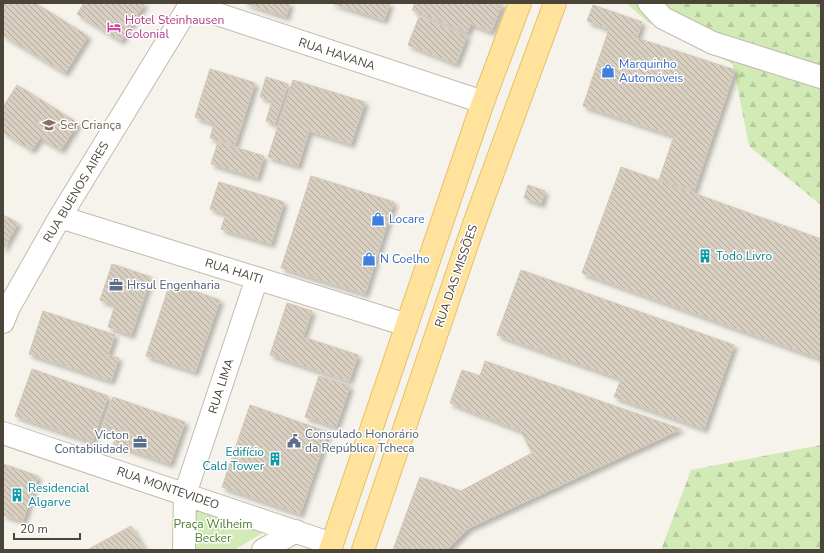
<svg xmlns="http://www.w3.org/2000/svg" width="824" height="553" font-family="'Nunito Sans',sans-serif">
	<defs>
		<pattern id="forest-firs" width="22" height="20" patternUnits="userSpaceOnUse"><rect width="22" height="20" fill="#d2eab5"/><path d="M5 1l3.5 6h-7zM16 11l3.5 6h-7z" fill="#b6ca9c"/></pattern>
		<pattern id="building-back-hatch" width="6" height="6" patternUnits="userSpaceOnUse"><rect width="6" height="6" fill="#d8cfc1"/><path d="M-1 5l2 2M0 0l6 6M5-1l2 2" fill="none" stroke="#b1aa9e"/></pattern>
		<filter id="shadow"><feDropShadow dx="3.5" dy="3.5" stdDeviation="2" flood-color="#0004"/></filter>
	</defs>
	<rect width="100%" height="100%" fill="#f6f3ec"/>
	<path fill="url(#forest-firs)" d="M626,3H821V205L749,146L733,64L649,23Z
		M821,445V550H661L691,470Z"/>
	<path fill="#d2eab5" d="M195,504L266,531L234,550H193Z"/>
	<path fill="url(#building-back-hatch)" stroke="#d3c7b4" filter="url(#shadow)" d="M3,3H35L88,36L65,73L3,35Z
		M84,3H145L121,41L77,14Z
		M244,3H290L286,17Z
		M331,3H390L384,20Z
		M415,3H503L491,32L471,24L467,33L412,10Z
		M593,5L642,22L637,38L735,70L694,191L659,180L674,136L583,106L609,29L587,21Z
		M419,17L467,36L456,64L408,45Z
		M210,69L255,83L235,145L210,138L214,124L195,117Z
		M266,77L288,84L275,124L266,121L272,101L260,97Z
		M293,80L365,102L351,144L309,131L298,166L268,157Z
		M17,85L78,123L61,150L40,138L32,150L3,132V107Z
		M218,142L264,156L257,178L211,164Z
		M621,167L821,239V359L582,273Z
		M311,176L394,202L365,294L281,268Z
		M219,182L284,202L271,244L221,229L226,214L210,209Z
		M528,185L545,191L541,204L524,198Z
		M3,215L18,223L3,250Z
		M112,264L151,277L131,335L108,327L115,305L100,300Z
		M521,270L734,345L704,429L614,397L621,379L497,335Z
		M170,283L220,300L195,372L146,356Z
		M287,303L312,311L303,337L358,355L349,381L270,355Z
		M43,311L115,335L108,355L119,358L111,381L29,354Z
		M485,361L681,429L469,528L447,550H393L420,477L461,491L532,453L521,431L450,403L462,370L480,376Z
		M32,369L108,396L92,442L15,416Z
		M319,376L350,386L336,427L305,417Z
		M113,397L185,422L170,464L113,444L118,432L103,427Z
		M250,405L328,432L300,514L222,487Z
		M3,464L38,476L23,521L3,515Z
		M131,526L145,550H87Z"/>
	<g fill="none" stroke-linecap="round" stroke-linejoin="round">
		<g stroke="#c2bbae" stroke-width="24">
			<path id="minor" d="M649,3L663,18L713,43L821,77
				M190,5L483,102
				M60,217L407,325
				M3,322L9,307L60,217L191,3
				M3,433L332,544
				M184,550L185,494L257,278
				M263,550L296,531"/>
		</g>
		<g stroke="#e6c16a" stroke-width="24">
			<path id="major" d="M330,550L483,102L520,3
				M363,550L474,224L555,3"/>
		</g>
		<use href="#minor" stroke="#fff" stroke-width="22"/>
		<use href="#major" stroke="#ffe39c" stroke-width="22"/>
	</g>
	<defs>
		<g id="hotel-bare" transform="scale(1.08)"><path d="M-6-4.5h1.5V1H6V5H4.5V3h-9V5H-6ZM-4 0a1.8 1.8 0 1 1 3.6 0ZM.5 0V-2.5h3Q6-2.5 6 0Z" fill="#d1479c" stroke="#fff" stroke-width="2.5" paint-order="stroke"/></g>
		<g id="shop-bare" transform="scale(1.08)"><path d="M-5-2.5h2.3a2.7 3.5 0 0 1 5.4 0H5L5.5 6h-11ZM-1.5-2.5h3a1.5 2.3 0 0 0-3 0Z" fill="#3f7fe0" stroke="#fff" stroke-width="2.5" paint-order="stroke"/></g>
		<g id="school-bare" transform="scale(1.08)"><path d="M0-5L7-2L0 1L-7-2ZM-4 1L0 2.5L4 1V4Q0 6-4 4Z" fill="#8d6e63" stroke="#fff" stroke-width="2.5" paint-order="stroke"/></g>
		<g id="building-bare" transform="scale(1.08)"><path d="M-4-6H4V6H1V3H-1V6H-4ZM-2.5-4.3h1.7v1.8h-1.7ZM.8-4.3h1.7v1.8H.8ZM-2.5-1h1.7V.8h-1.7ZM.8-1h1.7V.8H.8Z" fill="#0f9aa8" stroke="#fff" stroke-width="2.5" paint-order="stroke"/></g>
		<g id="office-bare" transform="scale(1.08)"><path d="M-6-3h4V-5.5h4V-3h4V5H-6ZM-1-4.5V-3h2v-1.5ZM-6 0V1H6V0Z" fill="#5c6f8a" stroke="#fff" stroke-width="2.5" paint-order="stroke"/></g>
		<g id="civic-bare" transform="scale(1.08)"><path d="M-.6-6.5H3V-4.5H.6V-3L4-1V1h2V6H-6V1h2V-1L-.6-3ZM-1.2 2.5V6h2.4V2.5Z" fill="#5c6f8a" stroke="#fff" stroke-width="2.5" paint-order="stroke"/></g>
	</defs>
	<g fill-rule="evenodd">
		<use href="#hotel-bare" x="114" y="27"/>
		<use href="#shop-bare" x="608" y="71"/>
		<use href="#school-bare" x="49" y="125"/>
		<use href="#shop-bare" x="378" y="219"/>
		<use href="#building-bare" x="705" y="256"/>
		<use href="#shop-bare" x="369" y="259"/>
		<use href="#office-bare" x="116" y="285"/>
		<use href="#civic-bare" x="294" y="441"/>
		<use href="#office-bare" x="140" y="442"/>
		<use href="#building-bare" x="275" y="459"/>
		<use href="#building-bare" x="17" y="495"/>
	</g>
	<g text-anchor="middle" stroke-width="3" stroke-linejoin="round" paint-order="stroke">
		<g font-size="12" fill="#b23c85" stroke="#fff" text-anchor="start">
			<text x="125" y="24">Hotel Steinhausen<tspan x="125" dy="14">Colonial</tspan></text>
		</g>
		<g font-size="12" fill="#4b4439" stroke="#fff">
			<text transform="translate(337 54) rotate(18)" y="4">RUA HAVANA</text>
			<text transform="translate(76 192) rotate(-59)" y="4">RUA BUENOS AIRES</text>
			<text transform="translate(234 271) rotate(17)" y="4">RUA HAITI</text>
			<text transform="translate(456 276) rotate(-71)" y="4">RUA DAS MISSÕES</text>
			<text transform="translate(221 386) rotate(-72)" y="4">RUA LIMA</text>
			<text transform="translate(168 488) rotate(19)" y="4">RUA MONTEVIDEO</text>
		</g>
		<g font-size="12" fill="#366cbe" stroke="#fff" text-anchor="start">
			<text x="619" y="68">Marquinho<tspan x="619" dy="14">Automóveis</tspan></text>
			<text x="389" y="223">Locare</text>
			<text x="380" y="263">N Coelho</text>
		</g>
		<g font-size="12" fill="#785e54" stroke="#fff" text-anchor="start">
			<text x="60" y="129">Ser Criança</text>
		</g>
		<g font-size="12" fill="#0d838f" stroke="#fff" text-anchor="start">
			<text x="716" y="260">Todo Livro</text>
			<text x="264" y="456" text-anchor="end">Edifício<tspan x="264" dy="14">Cald Tower</tspan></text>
			<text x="28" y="492">Residencial<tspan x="28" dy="14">Algarve</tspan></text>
		</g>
		<g font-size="12" fill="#4e5e75" stroke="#fff" text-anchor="start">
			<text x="127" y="289">Hrsul Engenharia</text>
			<text x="305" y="438">Consulado Honorário<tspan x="305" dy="14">da República Tcheca</tspan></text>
			<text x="129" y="439" text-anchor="end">Victon<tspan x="129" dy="14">Contabilidade</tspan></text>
		</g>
		<g font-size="12" fill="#4a7f2a" stroke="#fff">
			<text x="213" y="528">Praça Wilheim<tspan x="213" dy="14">Becker</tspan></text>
		</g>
	</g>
	<rect width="824" height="553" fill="none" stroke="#4b4439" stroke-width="8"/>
	<path d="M14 533v6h66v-6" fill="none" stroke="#4b4439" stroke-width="2"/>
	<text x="20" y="533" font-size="12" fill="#4b4439" stroke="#ffffff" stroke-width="3" paint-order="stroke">20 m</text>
</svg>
